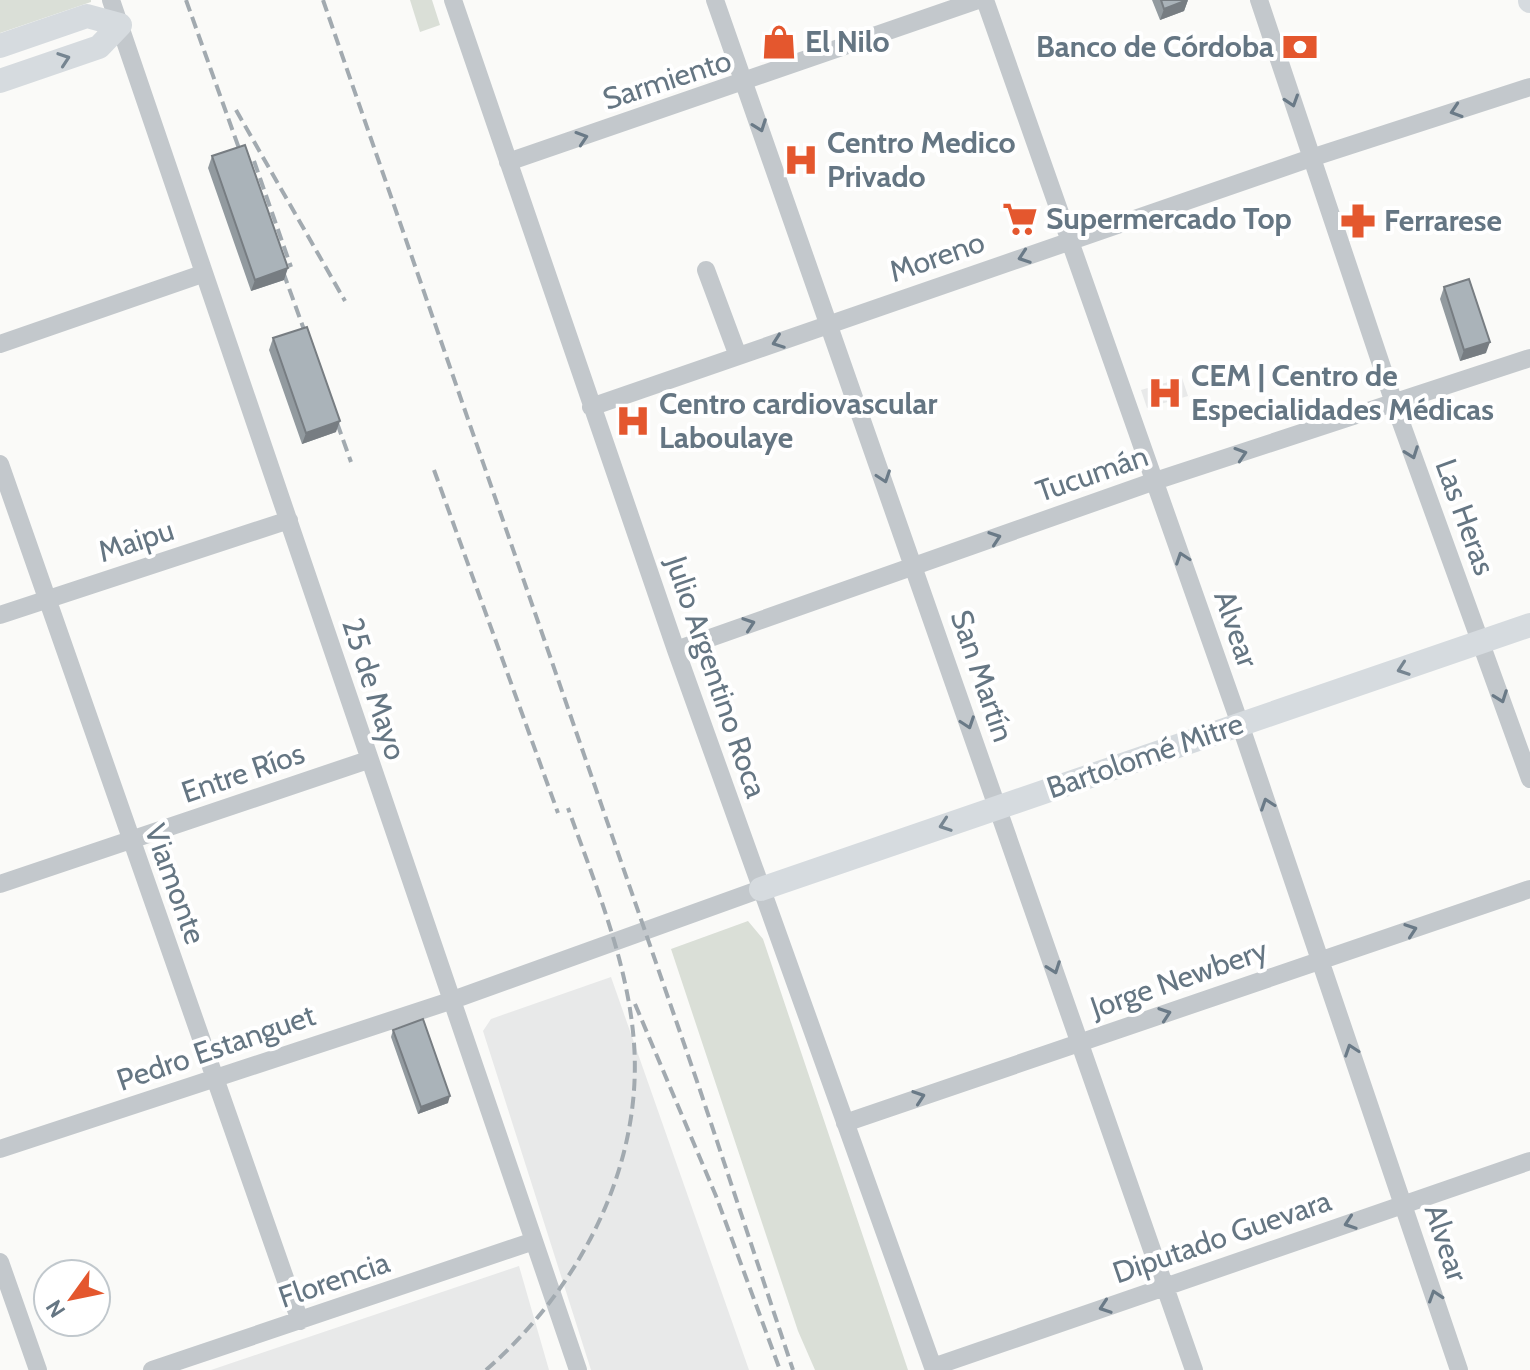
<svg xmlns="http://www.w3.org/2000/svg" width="1530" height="1370" font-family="Cabin,sans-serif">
	<rect width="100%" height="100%" fill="#fafaf8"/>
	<path fill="#e8e9e9" d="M1182,378L1188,396L1147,408L1141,390Z
		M611,977L749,1370H591L483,1031L491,1019Z
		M519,1266L549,1370H211Z"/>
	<path fill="#dadfd7" d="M0,0H91V2L0,33Z
		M410,0H432L440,25L420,32Z
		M748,921L763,939L908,1370H815L798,1331L671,949Z"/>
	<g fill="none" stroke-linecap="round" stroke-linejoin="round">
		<path stroke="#c3c8cc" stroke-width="18" d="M111,0L578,1370
			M453,0L676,650L934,1370
			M715,0L1194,1370
			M985,0L1240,724L1459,1370
			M1259,0L1394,403L1530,779
			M508,162L978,0
			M706,270L738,356
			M0,344L202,274
			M591,407L1311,158L1530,87
			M0,464L300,1321
			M0,615L289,520
			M676,650L1155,481L1530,358
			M0,884L368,760
			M845,1123L1530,889
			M0,1149L450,1001L761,889
			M0,1262L38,1370
			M933,1367L1530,1161
			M152,1370L534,1241"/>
		<path stroke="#d6dbdf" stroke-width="24" d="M1530,0V1
			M0,46L87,16L120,25L99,47L0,81
			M761,889L1530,625"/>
		<path stroke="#a2aab0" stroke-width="4" stroke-dasharray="12 6" stroke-linecap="butt" d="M186,0L246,168
			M323,0L700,1090L793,1370
			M236,110L345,301
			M254,161L291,267
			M277,255L311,349
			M331,406L351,462
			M434,470L558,813
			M635,1004L716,1196L780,1370
			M486,1370C579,1289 643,1168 634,1043C628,962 595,884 568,808"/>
	</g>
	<path fill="#929a9f" d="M1152,0H1188L1184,11L1160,20Z
		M212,156L284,280L251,291L208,168Z
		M1444,287L1486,353L1460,361L1440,299Z
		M273,338L336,432L302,444L269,350Z
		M393,1030L448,1103L418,1114L391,1037Z"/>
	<path fill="#777d82" d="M1188,0L1184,11L1160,20L1164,9Z
		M288,268L284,280L251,291L255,280Z
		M1490,342L1486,353L1460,361L1464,350Z
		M340,421L336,432L302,444L306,433Z
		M450,1096L448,1103L418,1114L421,1107Z"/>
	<path fill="#aab3b9" stroke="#777d82" stroke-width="2" d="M1161,0H1187L1164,9Z
		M245,145L288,268L255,280L212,156Z
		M1469,279L1490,342L1464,350L1444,287Z
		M307,327L340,421L306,433L273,338Z
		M423,1019L450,1096L421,1107L393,1030Z"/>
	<defs><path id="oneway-chevron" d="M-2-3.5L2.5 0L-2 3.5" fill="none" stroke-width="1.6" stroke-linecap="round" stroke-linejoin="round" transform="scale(2)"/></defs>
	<g stroke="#768591">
		<use href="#oneway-chevron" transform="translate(64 59) rotate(-19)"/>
		<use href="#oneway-chevron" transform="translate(1403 669) rotate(161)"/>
		<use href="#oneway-chevron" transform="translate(945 825) rotate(161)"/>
	</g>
	<g stroke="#6a7a87">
		<use href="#oneway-chevron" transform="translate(1292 101) rotate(72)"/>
		<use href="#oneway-chevron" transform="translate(1456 111) rotate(162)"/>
		<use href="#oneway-chevron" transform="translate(760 126) rotate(70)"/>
		<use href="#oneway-chevron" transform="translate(582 138) rotate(-18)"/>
		<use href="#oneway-chevron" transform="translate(1024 257) rotate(161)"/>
		<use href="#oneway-chevron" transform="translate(778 342) rotate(160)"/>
		<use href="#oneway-chevron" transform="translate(1412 453) rotate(70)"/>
		<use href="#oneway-chevron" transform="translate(1241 454) rotate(-18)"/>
		<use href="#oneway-chevron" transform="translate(884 477) rotate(71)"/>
		<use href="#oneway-chevron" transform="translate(995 538) rotate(-19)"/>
		<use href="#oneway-chevron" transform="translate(1182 558) rotate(-109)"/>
		<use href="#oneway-chevron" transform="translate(749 624) rotate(-19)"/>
		<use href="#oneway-chevron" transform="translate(1501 697) rotate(70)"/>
		<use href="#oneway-chevron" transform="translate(968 723) rotate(71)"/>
		<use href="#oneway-chevron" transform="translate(1267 804) rotate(-109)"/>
		<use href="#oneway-chevron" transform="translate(1411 930) rotate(-19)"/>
		<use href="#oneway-chevron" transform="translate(1054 968) rotate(70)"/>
		<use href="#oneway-chevron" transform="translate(1165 1014) rotate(-19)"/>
		<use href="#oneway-chevron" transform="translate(1351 1050) rotate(-109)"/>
		<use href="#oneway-chevron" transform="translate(919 1097) rotate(-19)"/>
		<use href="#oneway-chevron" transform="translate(1350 1223) rotate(161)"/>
		<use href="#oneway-chevron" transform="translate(1435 1296) rotate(-108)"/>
		<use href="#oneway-chevron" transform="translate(1105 1307) rotate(161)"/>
	</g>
	<defs>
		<g id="shop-bare" transform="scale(2.76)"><path d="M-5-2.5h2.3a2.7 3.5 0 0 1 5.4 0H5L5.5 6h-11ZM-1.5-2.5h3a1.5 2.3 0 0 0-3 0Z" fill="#e4572e" stroke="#fff" stroke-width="2.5" paint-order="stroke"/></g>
		<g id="bank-bare" transform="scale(2.76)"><path d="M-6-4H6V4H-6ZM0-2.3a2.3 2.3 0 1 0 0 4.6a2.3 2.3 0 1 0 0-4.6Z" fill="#e4572e" stroke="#fff" stroke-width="2.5" paint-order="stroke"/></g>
		<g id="hospital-bare" transform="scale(2.76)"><path d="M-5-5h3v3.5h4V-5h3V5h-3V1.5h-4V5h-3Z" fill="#e4572e" stroke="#fff" stroke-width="2.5" paint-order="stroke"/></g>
		<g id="supermarket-bare" transform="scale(2.76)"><path d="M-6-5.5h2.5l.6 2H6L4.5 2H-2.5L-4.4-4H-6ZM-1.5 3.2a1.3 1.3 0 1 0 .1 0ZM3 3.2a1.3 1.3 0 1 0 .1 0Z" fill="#e4572e" stroke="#fff" stroke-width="2.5" paint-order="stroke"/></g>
		<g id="pharmacy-bare" transform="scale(2.76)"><path d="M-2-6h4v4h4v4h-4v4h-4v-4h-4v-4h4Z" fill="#e4572e" stroke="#fff" stroke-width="2.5" paint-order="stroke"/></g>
	</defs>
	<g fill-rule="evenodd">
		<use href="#shop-bare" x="779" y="42"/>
		<use href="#bank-bare" x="1300" y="47"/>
		<use href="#hospital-bare" x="801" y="160"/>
		<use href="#supermarket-bare" x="1020" y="219"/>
		<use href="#pharmacy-bare" x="1358" y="221"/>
		<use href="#hospital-bare" x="1165" y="393"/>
		<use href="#hospital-bare" x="633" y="421"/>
	</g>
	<g text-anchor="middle" stroke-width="8" stroke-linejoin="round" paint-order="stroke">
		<g font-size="30" font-weight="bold" fill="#657683" stroke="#fff" text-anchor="start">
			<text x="805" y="52">El Nilo</text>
			<text x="1274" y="57" text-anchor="end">Banco de Córdoba</text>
			<text x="827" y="153">Centro Medico<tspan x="827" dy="34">Privado</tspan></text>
			<text x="1046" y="229">Supermercado Top</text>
			<text x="1384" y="231">Ferrarese</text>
			<text x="1191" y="386">CEM | Centro de<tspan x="1191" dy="34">Especialidades Médicas</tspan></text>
			<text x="659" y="414">Centro cardiovascular<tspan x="659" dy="34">Laboulaye</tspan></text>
		</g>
		<g font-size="30" fill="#657683" stroke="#fff">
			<text transform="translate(667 80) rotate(-18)" y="10">Sarmiento</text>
			<text transform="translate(937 257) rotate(-19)" y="10">Moreno</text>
			<text transform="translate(1092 474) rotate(-19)" y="10">Tucumán</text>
			<text transform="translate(1465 517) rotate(70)" y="10">Las Heras</text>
			<text transform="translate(136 541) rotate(-18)" y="10">Maipu</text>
			<text transform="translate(1236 629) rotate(71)" y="10">Alvear</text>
			<text transform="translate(982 676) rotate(71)" y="10">San Martín</text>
			<text transform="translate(716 677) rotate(71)" y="10">Julio Argentino Roca</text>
			<text transform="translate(374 689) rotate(72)" y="10">25 de Mayo</text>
			<text transform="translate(1145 756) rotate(-19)" y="10">Bartolomé Mitre</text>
			<text transform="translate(243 773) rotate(-19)" y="10">Entre Ríos</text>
			<text transform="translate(175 884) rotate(70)" y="10">Viamonte</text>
			<text transform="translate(1179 979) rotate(-19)" y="10">Jorge Newbery</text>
			<text transform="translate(216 1048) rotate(-19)" y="10">Pedro Estanguet</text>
			<text transform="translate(1222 1237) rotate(-19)" y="10">Diputado Guevara</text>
			<text transform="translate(1446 1243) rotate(72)" y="10">Alvear</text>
			<text transform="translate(334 1280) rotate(-19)" y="10">Florencia</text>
		</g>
	</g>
	<g transform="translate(72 1298) rotate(237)"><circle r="38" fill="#ffffff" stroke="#c1c8cd" stroke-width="2"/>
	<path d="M0-6L14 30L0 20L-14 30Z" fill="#e4572e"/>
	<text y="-12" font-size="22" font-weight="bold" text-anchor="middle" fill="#657683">N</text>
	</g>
</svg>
